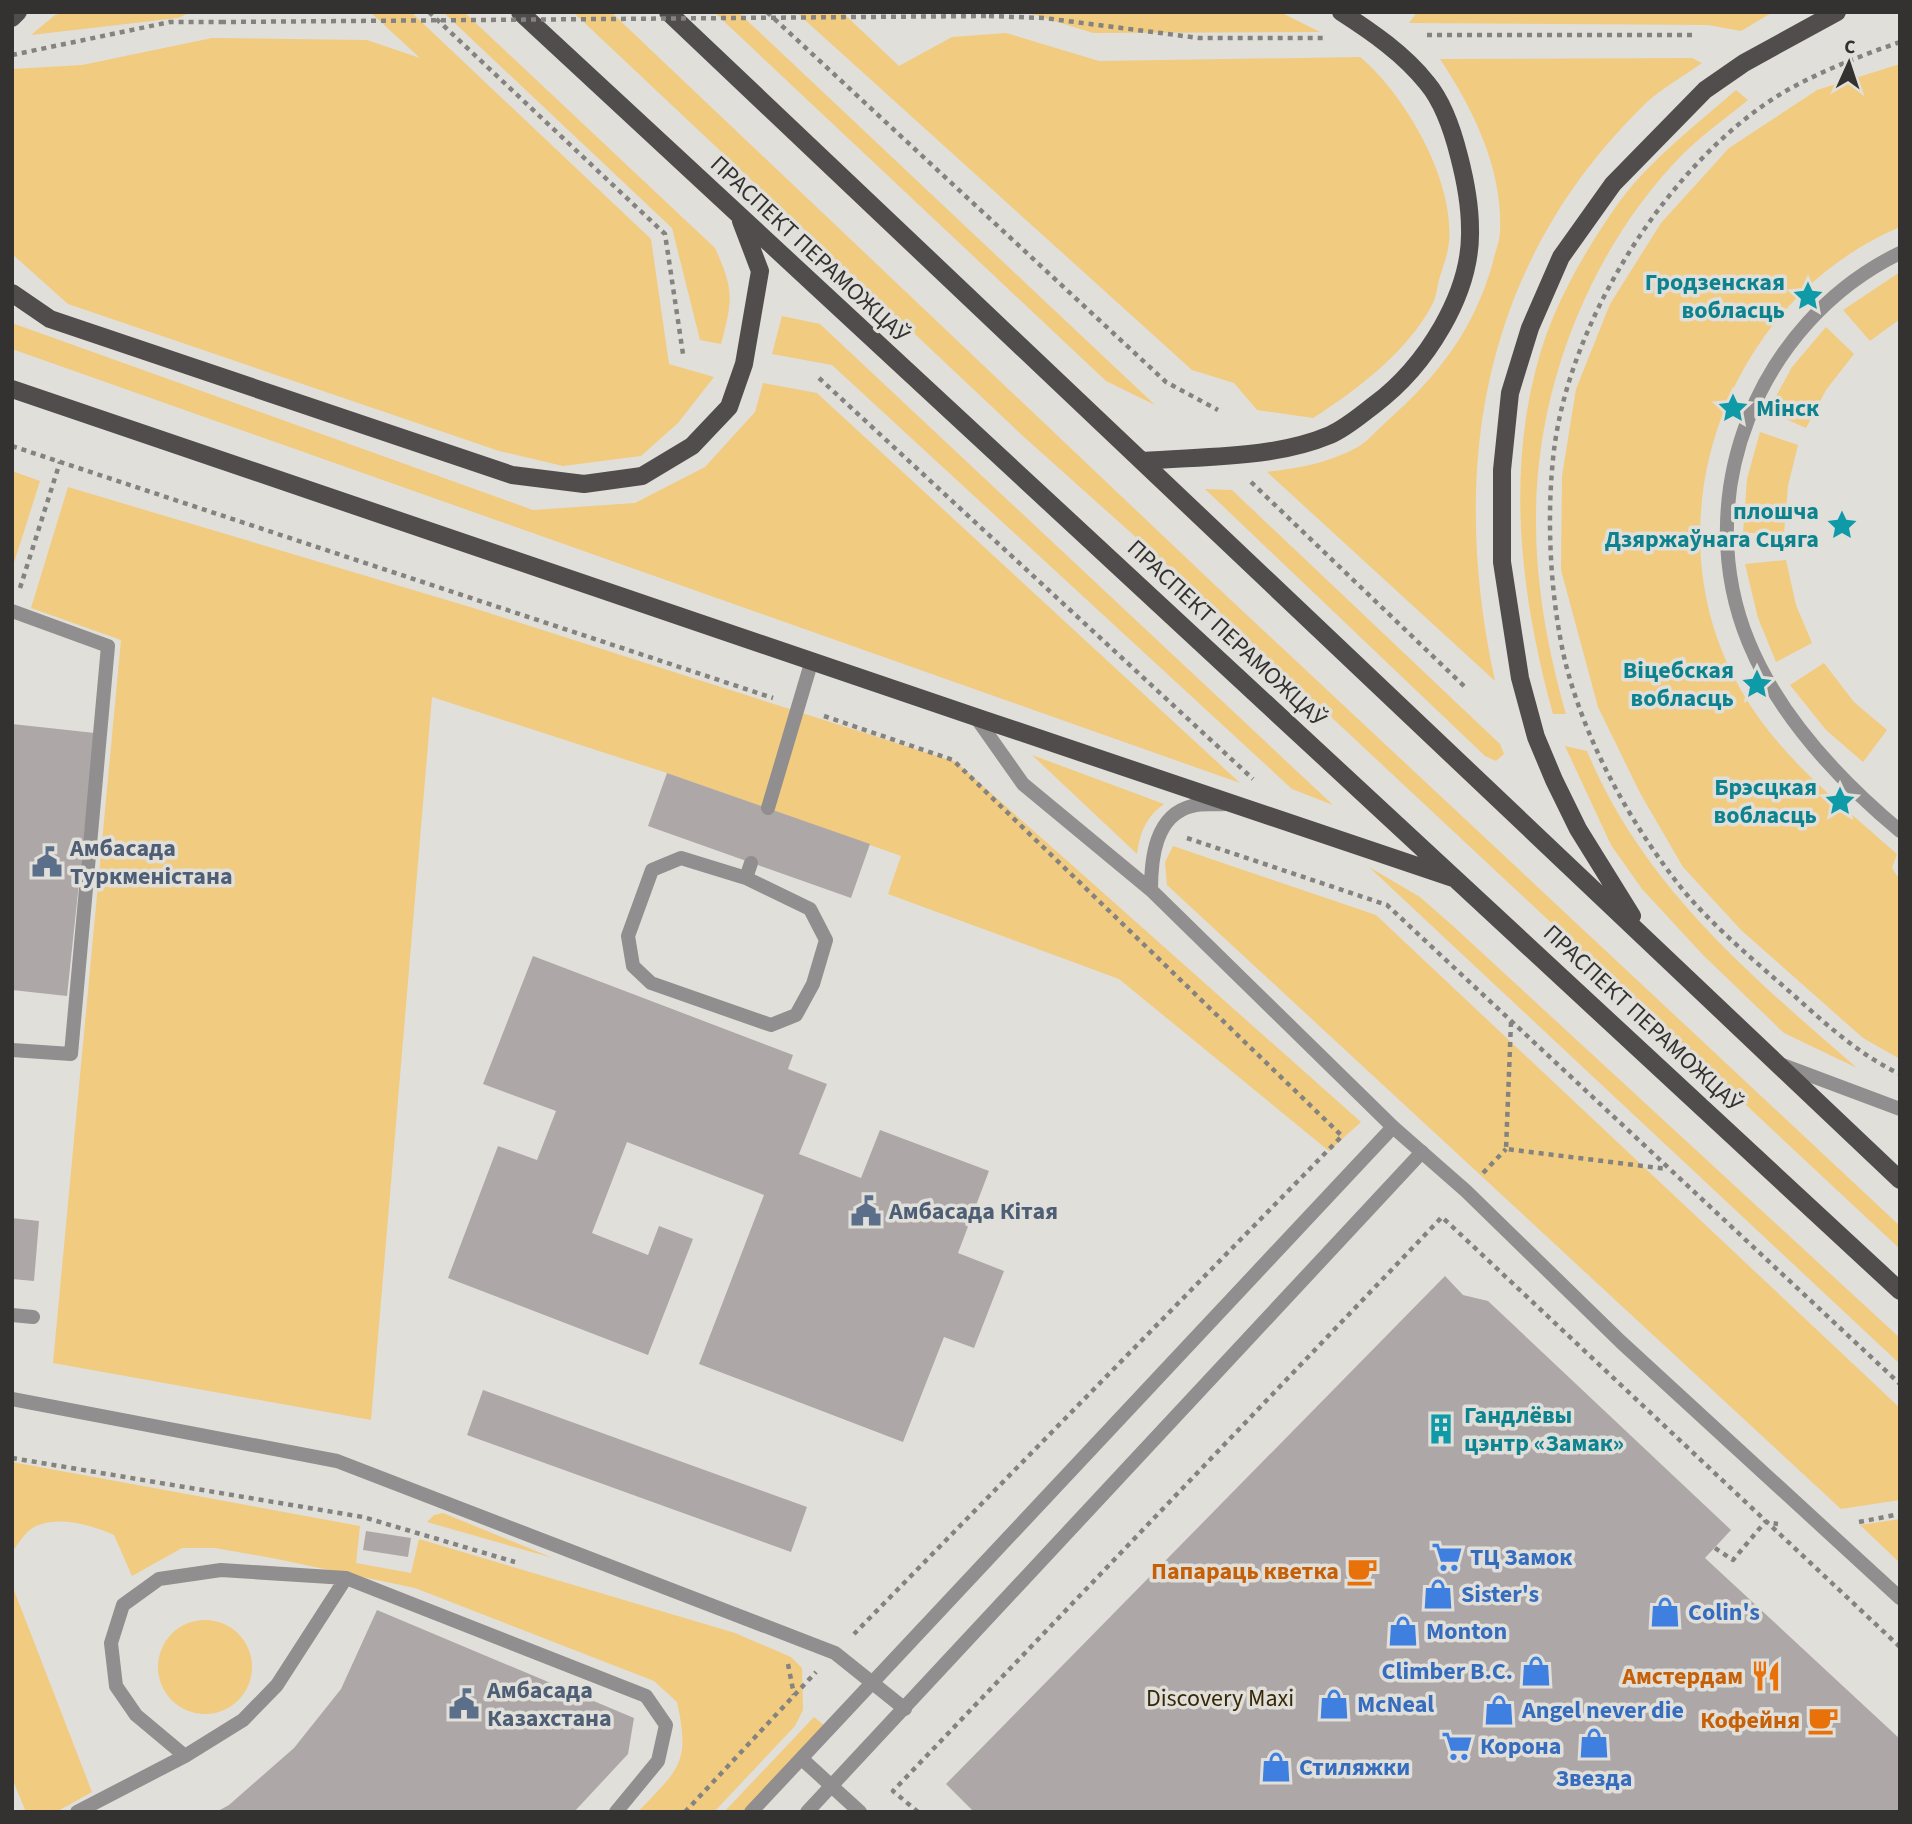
<svg xmlns="http://www.w3.org/2000/svg" width="1912" height="1824" font-family="'Source Sans 3',sans-serif">
	<rect width="100%" height="100%" fill="#e1dfda"/>
	<path fill="#f1cb80" d="M67,12H191L178,18L31,35L55,15Z
		M370,12H411L651,239L669,364L714,377L678,423L641,456L563,466L499,451L68,304L12,254V69L82,65L212,38L367,40L420,58Z
		M443,12H464L715,248C734,290 733,299 721,344L700,340L672,228Z
		M573,12H611L1217,587L1900,1226V1249L1205,599L1024,437Z
		M714,12H738L1155,405L1106,381Z
		M796,12H842L899,66L952,37L1006,33L1099,61L1360,57C1406,95 1459,187 1448,249C1446,259 1442,270 1439,280C1437,288 1436,298 1432,305C1407,352 1357,390 1313,418L1257,410L1234,383L1192,370Z
		M1280,12L1320,32L1093,33L1029,13Z
		M1417,12H1773L1741,31L1708,25L1409,23Z
		M1692,58L1702,63C1684,76 1662,88 1646,103C1483,261 1448,465 1495,681L1267,472C1299,468 1329,463 1358,447C1368,441 1377,430 1386,422C1438,376 1474,330 1493,262C1495,252 1500,241 1500,231C1503,169 1473,109 1440,59Z
		M1900,64V227C1729,299 1648,516 1736,681C1774,753 1837,801 1897,854L1892,868L1900,880V1059L1863,1038L1741,930L1683,867L1640,793L1598,707L1561,570L1562,476L1576,389L1610,304L1661,223L1729,148L1817,90Z
		M1736,90L1748,100C1726,118 1702,135 1682,155C1590,249 1535,389 1536,521C1536,587 1548,651 1566,714H1553C1521,598 1505,472 1540,354C1555,303 1585,251 1615,208C1647,162 1695,126 1736,90Z
		M1900,272V319L1870,341L1843,310Z
		M782,316L820,324L1333,805L1292,789L832,365L772,354Z
		M12,323L533,510L635,503L705,467L755,412L763,383L817,393L1240,783L12,349Z
		M1826,327L1854,354L1826,390L1806,428L1768,411L1792,367Z
		M1760,432L1798,445L1788,486L1784,533H1743L1747,479Z
		M12,471L40,481L12,569Z
		M68,487L470,607L956,762L1361,1122L1329,1151L1119,979L888,894L901,856L667,773L432,697L371,1420L53,1363L121,640L31,608Z
		M1205,489L1232,490L1500,744L1504,754L1496,761L1485,756Z
		M1786,560L1796,605L1812,643L1776,662L1758,618L1745,564Z
		M1824,663L1854,702L1887,730L1863,762L1826,730L1790,685Z
		M1565,746L1587,751C1643,886 1749,974 1857,1068L1784,1033L1703,955L1642,889L1611,845Z
		M1032,755L1164,804C1146,817 1140,832 1137,854Z
		M1173,846L1376,915L1900,1408V1500L1841,1509L1167,885L1165,862Z
		M1369,867L1420,897L1453,926L1900,1338V1364Z
		M12,1462L360,1526L356,1563L411,1573L419,1539L735,1633L791,1657L802,1668L803,1710L795,1726L714,1812H638C678,1769 691,1765 677,1702L654,1681L415,1588L272,1558L215,1548H182L132,1576L114,1535C92,1525 58,1515 34,1527C26,1531 18,1544 12,1552Z
		M443,1513L553,1558L427,1522L434,1515Z
		M1900,1519V1563L1860,1525Z
		M12,1585L92,1792L56,1812H26L12,1778Z
		M158 1667a47 47 0 1 1 94 0a47 47 0 1 1-94 0Z
		M814,1717L825,1726L745,1812H724Z"/>
	<path fill="#ada8a7" d="M12,724L95,733L67,996L12,990Z
		M667,773L870,844L851,898L648,826Z
		M533,956L793,1055L788,1069L827,1084L799,1154L861,1178L880,1130L989,1171L958,1253L1004,1271L974,1348L944,1337L903,1442L699,1364L764,1195L627,1142L592,1233L648,1255L659,1226L693,1239L648,1355L448,1278L498,1146L537,1160L556,1111L483,1084Z
		M12,1218L39,1221L34,1281L12,1279Z
		M1445,1276L1463,1295L1488,1301L1731,1530L1705,1558L1900,1739V1812H974L946,1784Z
		M483,1390L807,1507L791,1552L467,1435Z
		M366,1531L411,1538L408,1557L363,1550Z
		M377,1610L634,1718L628,1754L574,1812H216L229,1805L294,1748L341,1689Z"/>
	<g fill="none" stroke-linecap="round" stroke-linejoin="round">
		<path stroke="#848380" stroke-width="4.5" stroke-dasharray="5 5" stroke-linecap="butt" d="M429,12L665,234L683,354
			M767,12L1166,382L1218,410
			M989,16L1044,18L1199,38H1326
			M1427,35H1695
			M1900,42C1860,56 1821,71 1784,92C1670,160 1570,319 1554,450C1546,517 1550,596 1565,661C1585,741 1629,821 1679,885C1705,918 1742,950 1774,978C1815,1013 1851,1051 1900,1074
			M12,55L170,22H221
			M819,378L1253,779
			M12,446L773,698
			M1251,482L1465,687
			M20,588L60,462
			M824,716L953,760L1342,1136L854,1634
			M1187,838L1387,905L1900,1384
			M1511,1022L1506,1149L1667,1169
			M1483,1173L1506,1149
			M12,1458L363,1517L515,1562
			M1859,1522L1900,1514
			M1715,1548L1733,1560L1765,1522L1778,1524
			M788,1664L794,1695
			M685,1812L816,1672
			M918,1812L893,1791L1442,1217L1900,1647"/>
		<path stroke="#908e8e" stroke-width="14" d="M1900,253C1758,322 1688,496 1749,643C1780,718 1839,780 1900,831
			M12,611L108,646L71,1054L12,1050
			M975,716L1023,784L1151,890L1393,1127L1466,1191L1621,1342L1900,1598
			M768,808L812,660
			M746,878L810,909L826,940L813,984L796,1015L771,1025L651,983L633,966L628,936L652,870L681,858L746,878L751,863
			M1151,890C1151,859 1155,815 1192,806C1202,803 1215,805 1225,804
			M1780,1064L1900,1109
			M12,1315L33,1317
			M12,1399L337,1461L835,1653L905,1709
			M346,1578L646,1696L666,1725L658,1761L616,1812
			M802,1759L860,1812
			M77,1812L185,1756L243,1720L277,1685L346,1578L221,1570L159,1579L123,1605L111,1643L116,1686L136,1715L185,1756"/>
		<path stroke="#908e8e" stroke-width="14" d="M751,1812L1393,1127
			M807,1812L1422,1152"/>
		<path stroke="#514d4d" stroke-width="18" d="M520,12L1900,1291
			M668,12L1900,1180
			M12,18L18,12
			M12,293L50,319L512,475L584,484L642,476L692,446L729,407L744,364L760,271L741,221
			M12,389C493,552 972,717 1453,878
			M1142,461C1204,456 1273,459 1330,435C1346,428 1361,415 1374,405C1425,367 1472,294 1470,229C1470,204 1465,179 1459,156C1453,132 1443,102 1427,83C1404,54 1372,32 1341,12
			M1632,916L1578,829L1554,780L1536,737L1520,678L1502,562V470L1510,393L1530,328L1561,257L1613,184L1705,90L1744,63L1837,12"/>
		<path stroke="#848380" stroke-width="4.5" stroke-dasharray="5 5" stroke-linecap="butt" d="M221,22L989,16"/>
	</g>
	<defs>
		<g id="sight-bare" transform="scale(2.415)"><path d="M0-6L1.8-2.2L6-1.7L2.9 1.2L3.7 5.4L0 3.3L-3.7 5.4L-2.9 1.2L-6-1.7L-1.8-2.2Z" fill="#0f9aa8" stroke="#e1dfda" stroke-width="2.5" paint-order="stroke"/></g>
		<g id="civic-bare" transform="scale(2.415)"><path d="M-.6-6.5H3V-4.5H.6V-3L4-1V1h2V6H-6V1h2V-1L-.6-3ZM-1.2 2.5V6h2.4V2.5Z" fill="#5c6f8a" stroke="#e1dfda" stroke-width="2.5" paint-order="stroke"/></g>
		<g id="building-bare" transform="scale(2.415)"><path d="M-4-6H4V6H1V3H-1V6H-4ZM-2.5-4.3h1.7v1.8h-1.7ZM.8-4.3h1.7v1.8H.8ZM-2.5-1h1.7V.8h-1.7ZM.8-1h1.7V.8H.8Z" fill="#0f9aa8" stroke="#e1dfda" stroke-width="2.5" paint-order="stroke"/></g>
		<g id="supermarket-bare" transform="scale(2.415)"><path d="M-6-5.5h2.5l.6 2H6L4.5 2H-2.5L-4.4-4H-6ZM-1.5 3.2a1.3 1.3 0 1 0 .1 0ZM3 3.2a1.3 1.3 0 1 0 .1 0Z" fill="#3f7fe0" stroke="#e1dfda" stroke-width="2.5" paint-order="stroke"/></g>
		<g id="cafe-bare" transform="scale(2.415)"><path d="M-5.5-4.5H6V0H3Q3 3.5 0 3.5H-2.5Q-5.5 3.5-5.5 0ZM3-3.2v2h1.7v-2ZM-6 4.5H4V6H-6Z" fill="#e8710a" stroke="#e1dfda" stroke-width="2.5" paint-order="stroke"/></g>
		<g id="shop-bare" transform="scale(2.415)"><path d="M-5-2.5h2.3a2.7 3.5 0 0 1 5.4 0H5L5.5 6h-11ZM-1.5-2.5h3a1.5 2.3 0 0 0-3 0Z" fill="#3f7fe0" stroke="#e1dfda" stroke-width="2.5" paint-order="stroke"/></g>
		<g id="restaurant-bare" transform="scale(2.415)"><path d="M-5-6h1v4h1v-4h1v4h1v-4h1v5L-1.5 .5V6h-2V.5L-5-1ZM5-6V6H3V1.5H1.5Q1.5-4 5-6Z" fill="#e8710a" stroke="#e1dfda" stroke-width="2.5" paint-order="stroke"/></g>
	</defs>
	<g fill-rule="evenodd">
		<use href="#sight-bare" x="1808" y="296"/>
		<use href="#sight-bare" x="1733" y="408"/>
		<use href="#sight-bare" x="1842" y="525"/>
		<use href="#sight-bare" x="1757" y="684"/>
		<use href="#sight-bare" x="1840" y="801"/>
		<use href="#civic-bare" x="47" y="862"/>
		<use href="#civic-bare" x="866" y="1211"/>
		<use href="#building-bare" x="1441" y="1429"/>
		<use href="#supermarket-bare" x="1447" y="1557"/>
		<use href="#cafe-bare" x="1362" y="1571"/>
		<use href="#shop-bare" x="1438" y="1594"/>
		<use href="#shop-bare" x="1665" y="1612"/>
		<use href="#shop-bare" x="1403" y="1631"/>
		<use href="#shop-bare" x="1536" y="1671"/>
		<use href="#restaurant-bare" x="1766" y="1676"/>
		<use href="#civic-bare" x="464" y="1704"/>
		<use href="#shop-bare" x="1334" y="1704"/>
		<use href="#shop-bare" x="1499" y="1710"/>
		<use href="#cafe-bare" x="1823" y="1720"/>
		<use href="#shop-bare" x="1594" y="1743"/>
		<use href="#supermarket-bare" x="1457" y="1746"/>
		<use href="#shop-bare" x="1276" y="1767"/>
	</g>
	<g text-anchor="middle" stroke-width="7" stroke-linejoin="round" paint-order="stroke">
		<g font-size="24" fill="#333231" stroke="#e1dfda">
			<text transform="translate(810 249) rotate(43)" y="8">ПРАСПЕКТ ПЕРАМОЖЦАЎ</text>
			<text transform="translate(1227 633) rotate(43)" y="8">ПРАСПЕКТ ПЕРАМОЖЦАЎ</text>
			<text transform="translate(1643 1018) rotate(43)" y="8">ПРАСПЕКТ ПЕРАМОЖЦАЎ</text>
		</g>
		<g font-size="24" font-weight="bold" fill="#0d838f" stroke="#e1dfda" text-anchor="end">
			<text x="1785" y="290">Гродзенская<tspan x="1785" dy="28">вобласць</tspan></text>
			<text x="1756" y="416" text-anchor="start">Мінск</text>
			<text x="1819" y="519">плошча<tspan x="1819" dy="28">Дзяржаўнага Сцяга</tspan></text>
			<text x="1734" y="678">Віцебская<tspan x="1734" dy="28">вобласць</tspan></text>
			<text x="1817" y="795">Брэсцкая<tspan x="1817" dy="28">вобласць</tspan></text>
			<text x="1464" y="1423" text-anchor="start">Гандлёвы<tspan x="1464" dy="28">цэнтр «Замак»</tspan></text>
		</g>
		<g font-size="24" font-weight="bold" fill="#4e5e75" stroke="#e1dfda" text-anchor="start">
			<text x="70" y="856">Амбасада<tspan x="70" dy="28">Туркменістана</tspan></text>
			<text x="889" y="1219">Амбасада Кітая</text>
			<text x="487" y="1698">Амбасада<tspan x="487" dy="28">Казахстана</tspan></text>
		</g>
		<g font-size="24" font-weight="bold" fill="#366cbe" stroke="#e1dfda" text-anchor="start">
			<text x="1470" y="1565">ТЦ Замок</text>
			<text x="1461" y="1602">Sister's</text>
			<text x="1688" y="1620">Colin's</text>
			<text x="1426" y="1639">Monton</text>
			<text x="1513" y="1679" text-anchor="end">Climber B.C.</text>
			<text x="1357" y="1712">McNeal</text>
			<text x="1522" y="1718">Angel never die</text>
			<text x="1480" y="1754">Корона</text>
			<text x="1299" y="1775">Стиляжки</text>
			<text x="1594" y="1786" text-anchor="middle">Звезда</text>
		</g>
		<g font-size="24" font-weight="bold" fill="#c56008" stroke="#e1dfda" text-anchor="end">
			<text x="1339" y="1579">Папараць кветка</text>
			<text x="1743" y="1684">Амстердам</text>
			<text x="1800" y="1728">Кофейня</text>
		</g>
		<g font-size="24" fill="#372706" stroke="#e1dfda">
			<text x="1220" y="1706">Discovery Maxi</text>
		</g>
	</g>
	<rect width="1912" height="1824" fill="none" stroke="#333231" stroke-width="28"/>
	<g transform="translate(1849 63) rotate(3)" stroke="#e1dfda" stroke-width="5" paint-order="stroke">
	<path d="M0-5L12 26L0 18L-12 26Z" fill="#333231"/>
	<text y="-10" font-size="19" font-weight="bold" text-anchor="middle" fill="#333231">С</text>
	</g>
</svg>
